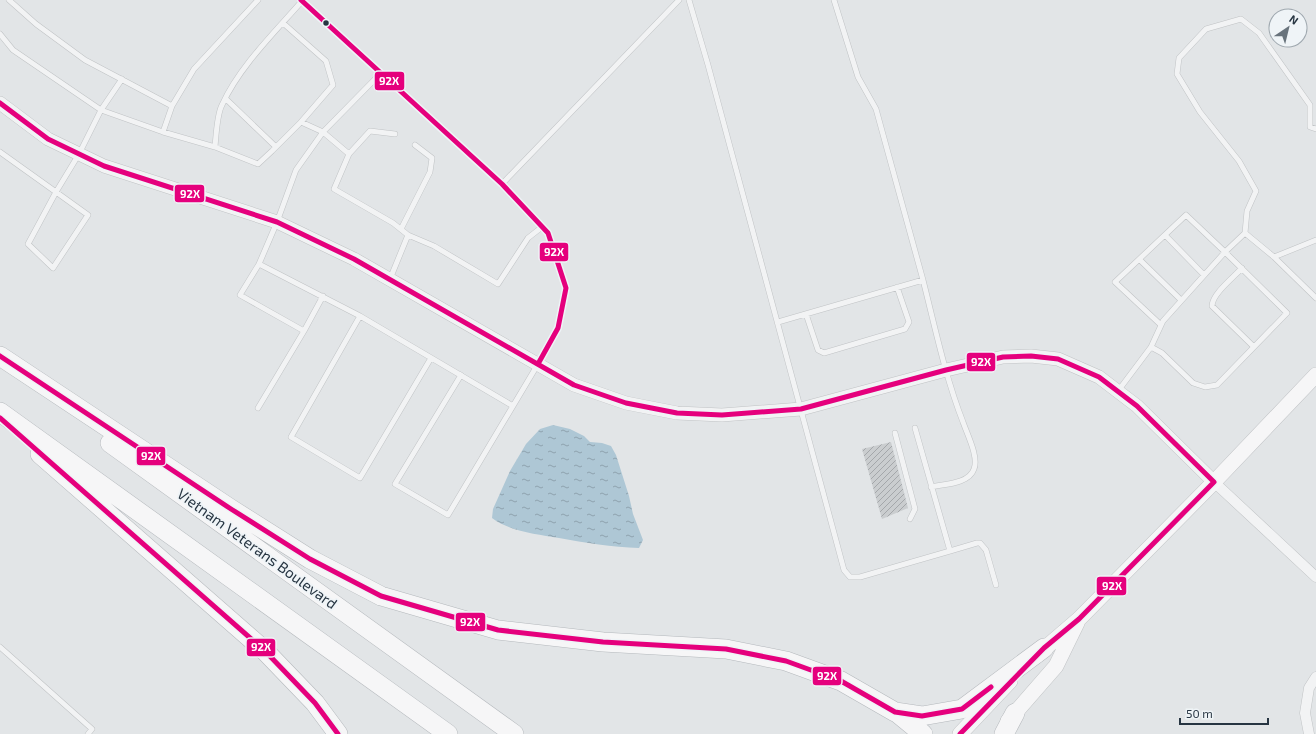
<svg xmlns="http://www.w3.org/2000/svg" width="1316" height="734" font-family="'Exo 2',sans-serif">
	<defs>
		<pattern id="water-ripples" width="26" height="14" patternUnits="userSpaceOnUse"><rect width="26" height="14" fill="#aec7d5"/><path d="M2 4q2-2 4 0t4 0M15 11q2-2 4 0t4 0" fill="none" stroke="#8ea2ae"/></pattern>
		<pattern id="building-hatch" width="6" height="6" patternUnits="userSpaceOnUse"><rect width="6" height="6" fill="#cacdcf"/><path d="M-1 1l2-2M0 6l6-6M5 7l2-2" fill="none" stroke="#a4a7aa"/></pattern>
	</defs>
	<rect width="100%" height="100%" fill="#e2e5e7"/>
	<path fill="url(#water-ripples)" d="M553,425L570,429L584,436L590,442L602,443L611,446L616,455L629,496L633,514L643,540L639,548C612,547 585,543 559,538C536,534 511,532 492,518L493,509L510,471L526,444L540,429Z"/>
	<path fill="url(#building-hatch)" d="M891,442L908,508L882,519L862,449Z"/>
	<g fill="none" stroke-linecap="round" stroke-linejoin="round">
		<g stroke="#c0c3c5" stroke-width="6">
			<path id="service" d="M9,0L36,24L85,60L172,106
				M301,0L502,184L548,233L566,288L558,328L538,364L448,515L395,484L461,375
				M689,0L708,65L844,570L850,577H860L950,551
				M834,0L858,77L876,109L923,280
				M283,23L326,61L333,85L301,122
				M0,34L13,50L101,110L79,154L56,192L0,152
				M122,79L101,110L163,132L172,106L194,69L258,0
				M226,99L276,147
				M1316,129L1310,127V105L1259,33L1241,19L1206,29L1179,58L1177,74L1200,112L1239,161L1256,191L1247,211L1245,233L1274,257L1316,298
				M163,132L215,147L258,164L272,151L301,122L323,132L349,154L334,189L393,223L408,235L390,279
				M215,147C216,136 217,114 222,105C239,67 275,32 302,1
				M349,154L370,131L395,134
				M502,184L679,0
				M56,192L88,215L53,268L28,244Z
				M401,229L430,172L432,158L415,145
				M408,235L434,246L498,284L528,238L542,227
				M1165,235L1204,275
				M1274,257L1316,240
				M1140,260L1181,300
				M1242,268C1234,277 1212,294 1212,306L1254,347
				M806,314L818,350L824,353L905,329L909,322L897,287
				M360,316L259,264L277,222L296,170L323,132L381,73
				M778,322L923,280C935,327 945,376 963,422C967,434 979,457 974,469C969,484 944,484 931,487
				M1161,325L1115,282L1186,215L1225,252L1245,233
				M304,331L323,296
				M431,358L360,478L291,437L360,316L513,406
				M1118,391L1151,347L1163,321L1225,252L1287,313L1217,385L1205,387L1193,383L1162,353L1151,347
				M258,408L304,331L240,295L259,264
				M915,428L950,551L977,543H980L986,550L996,585
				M895,433L915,509L910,519
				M0,647L92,729L88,734"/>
		</g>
		<g stroke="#c0c3c5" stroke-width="11">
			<path id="minor" d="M1214,482L1316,577
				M1309,734L1305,713L1309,688L1316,677"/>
		</g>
		<g stroke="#c0c3c5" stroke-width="14">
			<path id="tertiary" d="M0,103L48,139L104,166L277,222L354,259L574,385L626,403L677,413L722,415L801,409L946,370L1003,357L1031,356L1058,359L1099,377L1137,406L1214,482"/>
		</g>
		<g stroke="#c0c3c5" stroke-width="16">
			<path id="secondary" d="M1036,656L1079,619L1214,482L1316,375
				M1008,721L1056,666L1077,623
				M960,734L1010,681"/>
		</g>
		<g stroke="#b4b8bc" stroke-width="20">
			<path id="motorway" d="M0,356L231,509L310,559L381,596L498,630L603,642L726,649L786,661L841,681L895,712L922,716L962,709L1044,648
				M0,412L448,734
				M110,443L514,734
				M40,454L265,651L315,703L338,734
				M896,712L923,734
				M1004,734L1015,713"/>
		</g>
		<use href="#service" stroke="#f2f3f4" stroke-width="5"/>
		<use href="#minor" stroke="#f2f3f4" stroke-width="10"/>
		<use href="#tertiary" stroke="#f2f3f4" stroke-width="13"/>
		<use href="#secondary" stroke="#f6f6f7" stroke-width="15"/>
		<use href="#motorway" stroke="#f6f6f7" stroke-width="19"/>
		<g stroke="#eff4f7" stroke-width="8">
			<path id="bus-1" d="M301,0L502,184L548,233L566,288L558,328L538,364
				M0,103L48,139L104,166L277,222L354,259L574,385L626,403L677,413L722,415L801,409L946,370L1003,357L1031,356L1058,359L1099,377L1137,406L1214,482L1079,619L1044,648L960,734
				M0,356L231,509L310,559L381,596L498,630L603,642L726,649L786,661L841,681L895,712L922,716L962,709L991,687
				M0,418L265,651L315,703L338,734"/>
		</g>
		<use href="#bus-1" stroke="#e5007d" stroke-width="5"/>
	</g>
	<circle fill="#273542" stroke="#eff4f7" stroke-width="1.5" cx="326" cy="23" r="3.5"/>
	<g text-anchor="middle" stroke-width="3.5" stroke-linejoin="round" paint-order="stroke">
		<g font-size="15" fill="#273542" stroke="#eff4f7">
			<text transform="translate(257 549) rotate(36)" y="5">Vietnam Veterans Boulevard</text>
		</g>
	</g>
	<g stroke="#eff4f7" stroke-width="1.5">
		<rect x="374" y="71" width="31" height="20" rx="4" fill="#e5007d"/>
		<rect x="174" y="184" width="31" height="19" rx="4" fill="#e5007d"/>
		<rect x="539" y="242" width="30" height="20" rx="4" fill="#e5007d"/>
		<rect x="966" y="352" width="30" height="20" rx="4" fill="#e5007d"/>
		<rect x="136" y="446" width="30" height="20" rx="4" fill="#e5007d"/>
		<rect x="1096" y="576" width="31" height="20" rx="4" fill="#e5007d"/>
		<rect x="455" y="612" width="31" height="20" rx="4" fill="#e5007d"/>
		<rect x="246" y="638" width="30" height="19" rx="4" fill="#e5007d"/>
		<rect x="812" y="666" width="30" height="20" rx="4" fill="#e5007d"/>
	</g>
	<g font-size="11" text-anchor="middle" font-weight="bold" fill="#fff">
		<text x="389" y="85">92X</text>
		<text x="190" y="198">92X</text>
		<text x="554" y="256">92X</text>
		<text x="981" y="366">92X</text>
		<text x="151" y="460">92X</text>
		<text x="1112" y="590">92X</text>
		<text x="470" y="626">92X</text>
		<text x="261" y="651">92X</text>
		<text x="827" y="680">92X</text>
	</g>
	<g transform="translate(1288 28) rotate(35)"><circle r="19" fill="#eff4f7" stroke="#9fa8af"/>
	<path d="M0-3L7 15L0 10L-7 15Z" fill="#68737c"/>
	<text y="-6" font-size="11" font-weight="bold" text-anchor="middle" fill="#273542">N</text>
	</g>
	<path d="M1180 718v6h88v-6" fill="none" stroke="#273542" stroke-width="2"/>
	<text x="1186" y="718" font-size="12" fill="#273542" stroke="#eff4f7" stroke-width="3" paint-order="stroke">50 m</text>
</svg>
